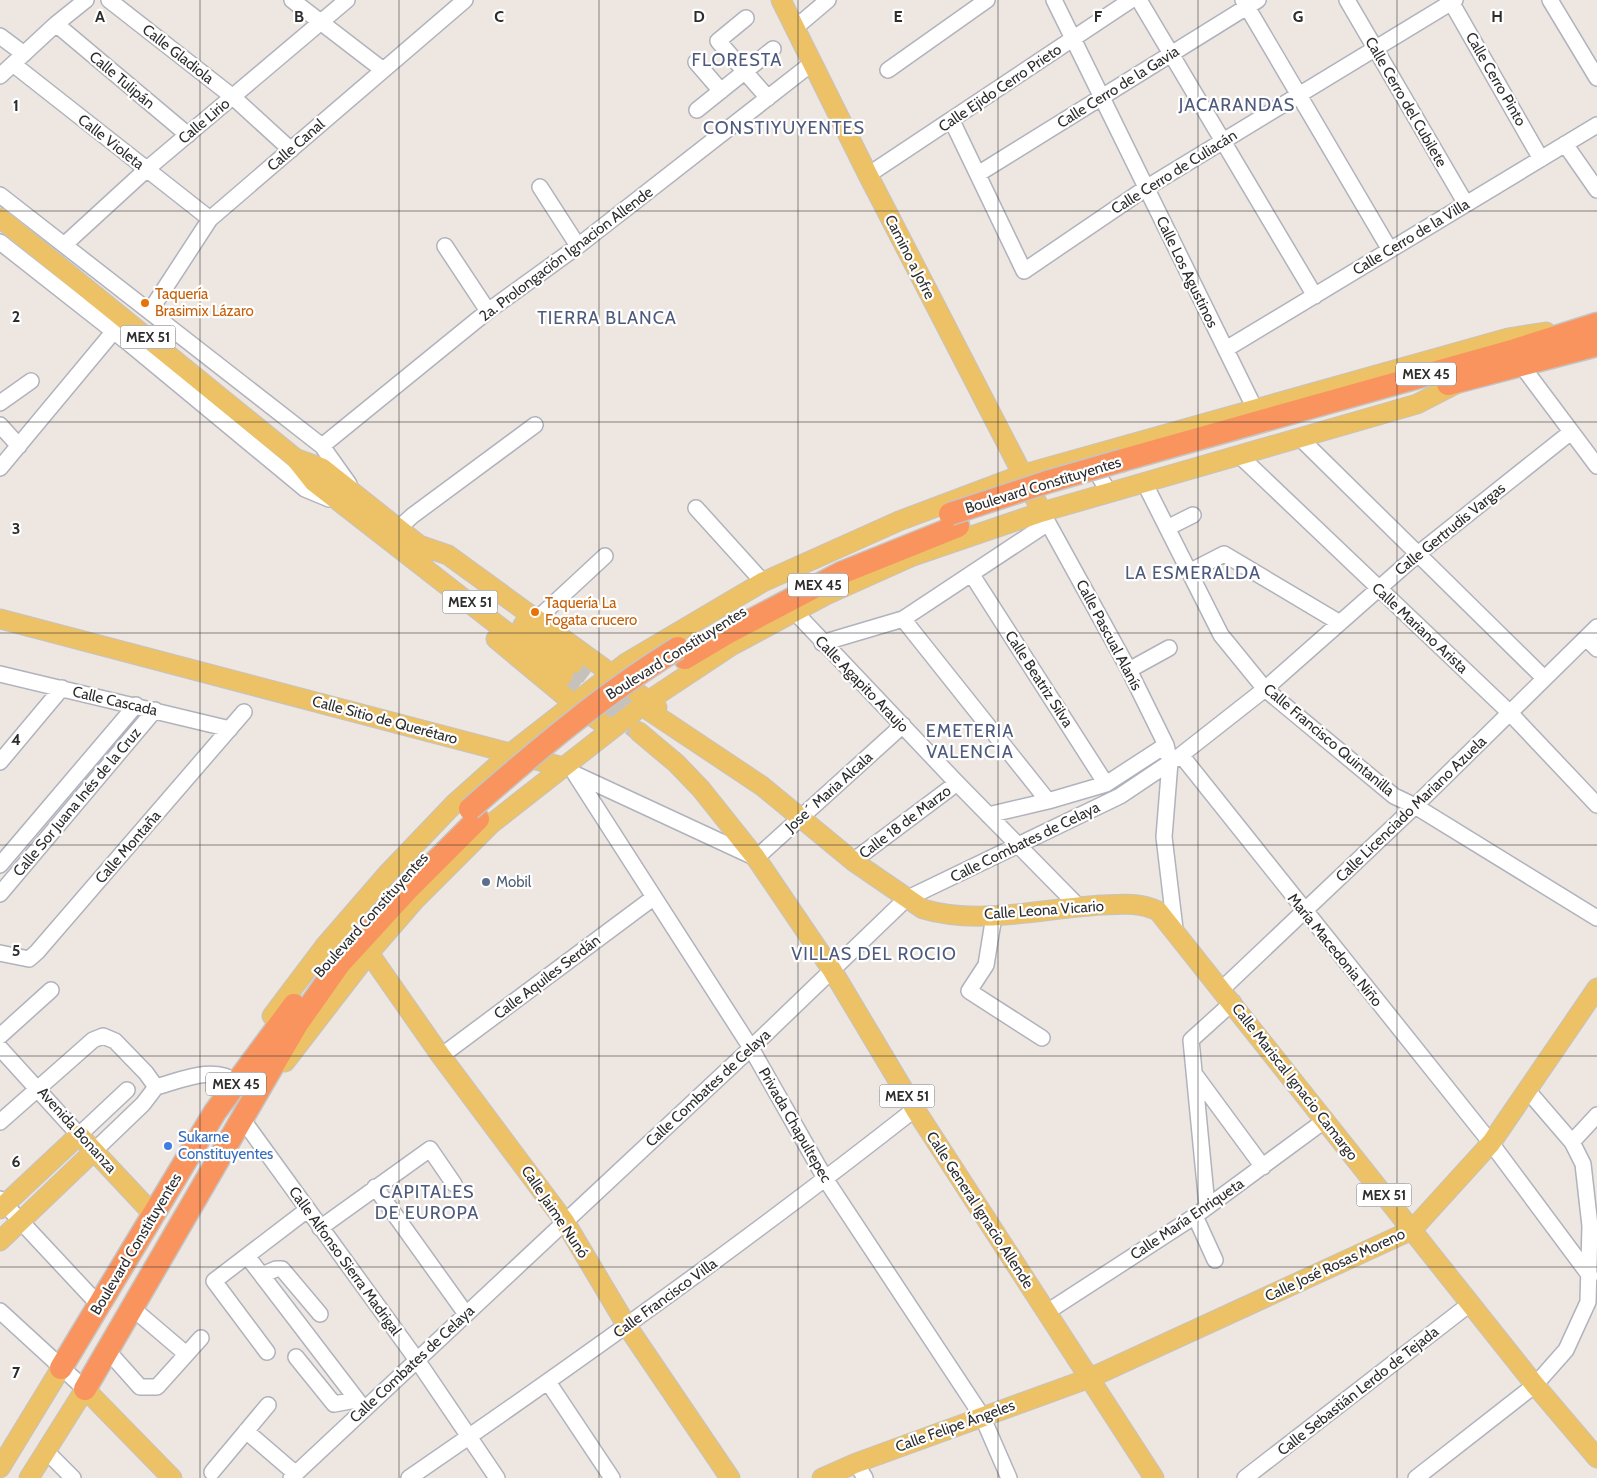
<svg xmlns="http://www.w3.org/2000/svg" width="1597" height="1478" font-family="Cabin,sans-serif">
	<rect width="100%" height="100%" fill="#eee6e0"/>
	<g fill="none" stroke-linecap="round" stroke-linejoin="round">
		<path stroke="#c7c1bc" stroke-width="19" stroke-dasharray="19 9" stroke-linecap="butt" d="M573,664L616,695L648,710
			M563,676L639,732"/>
		<g stroke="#b0b3bd" stroke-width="18">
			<path id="minor" d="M109,0L233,97L291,150
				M292,0L383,70
				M1054,0L1255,409
				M1139,0L1315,296
				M1243,0L1390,250
				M1347,0L1466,204
				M1450,0L1541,159
				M1550,0L1597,78
				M746,18L718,41L768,98
				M56,24L188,135
				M795,28L828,0
				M0,36L24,54
				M696,62L721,91
				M13,64L210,219
				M888,70L987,0
				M0,76L56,24L86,0
				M697,110L773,49
				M952,121L1024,271L1146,188L1455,0
				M1565,144L1597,190
				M978,174L1258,0
				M868,175L1131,0
				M540,187L578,246
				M0,195L322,446L349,484
				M0,242L131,345L305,489L329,499
				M64,245L147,169L347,0
				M445,246L488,311
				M150,311L210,219L465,0
				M1226,349L1597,125
				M1522,366L1597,466
				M0,403L31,381
				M0,425L19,446
				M1300,438L1544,678
				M322,446L488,311L578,246L811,64
				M1239,455L1510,713L1597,805
				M1099,460L1097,473L1109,492
				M0,468L114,331
				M1144,482L1221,635L1265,689L1394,796L1415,806L1597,918
				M696,508L763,582
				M1042,512L1129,670L1166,745L1170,762L1164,837L1175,929
				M1167,528L1193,515
				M398,529L412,516L535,425
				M1189,572L1224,554L1340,623
				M972,575L1106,784
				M794,611L957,783L1078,906
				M903,619L1048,801
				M536,620L605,556
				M1586,638L1597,649
				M822,643L903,619L1048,523
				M1129,670L1169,648
				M0,674L230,729
				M1181,755L1491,1143L1590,1276
				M0,762L62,688
				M575,774L751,1048L826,1180L982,1416L1009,1478
				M575,774L756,858L903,725
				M988,815L1048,801L1106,784L1166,745
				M853,861L957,783
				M0,865L136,705
				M0,894L155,710
				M994,916L986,965L969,991L1042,1038
				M0,953L29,959L37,952L244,712
				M1222,989L1415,806L1597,627
				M0,1036L51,990
				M0,1048L79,1135L127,1090
				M441,1056L653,898
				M1196,1076L1263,1167
				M156,1087C182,1080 212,1065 237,1082
				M243,1120L417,1360L497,1478
				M0,1122L93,1040L103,1036L115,1041L146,1073L156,1087L143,1104L94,1151
				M1572,1142L1597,1115
				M375,1187L466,1314
				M0,1199L99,1305
				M1207,1206L1191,1040L1233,1002
				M1195,1216L1215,1260
				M320,1228L430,1149L454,1184
				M247,1256L364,1409
				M262,1275L276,1269H282L320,1314
				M131,1307L185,1353
				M0,1311L85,1389
				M1047,1312L1195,1216L1324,1121
				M107,1350L140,1387H157L201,1338
				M267,1352L214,1281L307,1210
				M296,1357L334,1404L356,1400
				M548,1382L612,1478
				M246,1431L296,1474
				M46,1451L73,1478
				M856,1463L865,1478
				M212,1472L268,1405
				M291,1478L751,1048L906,899L1120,796L1181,755L1265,689L1419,553L1571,432
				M409,1478C581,1360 751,1238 915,1109
				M1245,1478L1471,1303
				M1416,1478L1535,1385L1566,1350L1588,1302L1590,1226L1583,1164L1572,1142L1528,1091"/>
		</g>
		<g stroke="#c4c4c4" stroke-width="21">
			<path id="major" d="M781,0L868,175L1042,512
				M0,218L295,458L314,482L563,676
				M297,459L322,468L428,552
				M419,545L448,555L657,707
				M0,619L563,767
				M523,625L573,664
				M496,639L573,703L611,729
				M648,710L762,786L853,861L923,909C980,926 1044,908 1102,905C1122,904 1140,902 1158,911L1535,1385L1597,1458
				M639,732L676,763L701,789L756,858L832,970L915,1109L1154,1478
				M369,953L441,1056L565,1222L627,1326L730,1478
				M272,1016L324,947L389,872L455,803L511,753L626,663L763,582L899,521L1024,474L1508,338L1546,332
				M285,1062L369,953L415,900L491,824L648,701L731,646L826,595L913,556L1042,512L1417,404L1462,381
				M0,1209L79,1135L153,1214
				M0,1241L94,1151
				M0,1468L61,1368
				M29,1478L85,1389L172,1478
				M822,1478L856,1463L1090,1378L1412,1230L1491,1143L1597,988"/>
		</g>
		<g stroke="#c4c4c4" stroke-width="25">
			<path id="highway" d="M1448,384L1597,345
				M1123,460L1515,350L1597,324
				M685,658L727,633L841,573L958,526
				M61,1368L215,1112L294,1005
				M85,1389L297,1024L340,963L407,890L478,819"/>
		</g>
		<use href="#minor" stroke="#fff" stroke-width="15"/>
		<use href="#major" stroke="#edc165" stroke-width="19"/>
		<use href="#highway" stroke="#fa945e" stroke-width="22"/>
		<g stroke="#c4c4c4" stroke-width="25" stroke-linecap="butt">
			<path id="highway-bridge" d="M950,514L1050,481L1123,460
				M470,809C536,751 603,694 678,648"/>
		</g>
		<use href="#highway-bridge" stroke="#fa945e" stroke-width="22"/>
	</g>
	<path fill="none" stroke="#2d2d2d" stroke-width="1" stroke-opacity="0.55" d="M200,0V1478M399,0V1478M599,0V1478M798,0V1478M998,0V1478M1198,0V1478M1397,0V1478M0,211H1597M0,422H1597M0,633H1597M0,845H1597M0,1056H1597M0,1267H1597"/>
	<g fill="#e8710a" stroke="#fff" stroke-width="2">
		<circle cx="145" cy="303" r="5"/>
		<circle cx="535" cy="612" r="5"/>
	</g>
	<circle fill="#5c6f8a" stroke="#fff" stroke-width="2" cx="486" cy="882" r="5"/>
	<circle fill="#3f7fe0" stroke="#fff" stroke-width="2" cx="168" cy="1146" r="5"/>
	<g text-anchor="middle" stroke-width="4.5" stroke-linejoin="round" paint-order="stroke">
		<g fill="#fff" stroke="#6c6c6c" stroke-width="1">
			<rect x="120.5" y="325.5" width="55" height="23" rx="4"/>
			<rect x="1396" y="362.5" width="60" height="23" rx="4"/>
			<rect x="788" y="573.5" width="60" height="23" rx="4"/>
			<rect x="442.5" y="590.5" width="55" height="23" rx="4"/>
			<rect x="206" y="1072.5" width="60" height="23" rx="4"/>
			<rect x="879.5" y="1084.5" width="55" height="23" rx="4"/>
			<rect x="1356.5" y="1183.5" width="55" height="23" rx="4"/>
		</g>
		<g font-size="14" font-weight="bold" fill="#2d2d2d">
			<text x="148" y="342">MEX 51</text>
			<text x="1426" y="379">MEX 45</text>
			<text x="818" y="590">MEX 45</text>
			<text x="470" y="607">MEX 51</text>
			<text x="236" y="1089">MEX 45</text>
			<text x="907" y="1101">MEX 51</text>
			<text x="1384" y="1200">MEX 51</text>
		</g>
		<g font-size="15" fill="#2d2d2d" stroke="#fff">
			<text transform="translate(178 54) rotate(38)" y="5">Calle Gladiola</text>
			<text transform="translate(1496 79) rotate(60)" y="5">Calle Cerro Pinto</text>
			<text transform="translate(122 80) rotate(40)" y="5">Calle Tulipán</text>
			<text transform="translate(1118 87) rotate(-32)" y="5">Calle Cerro de la Gavia</text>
			<text transform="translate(1000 88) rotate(-34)" y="5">Calle Ejido Cerro Prieto</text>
			<text transform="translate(1406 102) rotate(60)" y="5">Calle Cerro del Cubilete</text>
			<text transform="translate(204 121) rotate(-40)" y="5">Calle Lirio</text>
			<text transform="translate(111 142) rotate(38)" y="5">Calle Violeta</text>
			<text transform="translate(296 145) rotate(-41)" y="5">Calle Canal</text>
			<text transform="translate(1174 172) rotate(-32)" y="5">Calle Cerro de Culiacán</text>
			<text transform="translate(1411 237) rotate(-31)" y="5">Calle Cerro de la Villa</text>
			<text transform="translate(566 254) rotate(-37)" y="5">2a. Prolongación Ignacion Allende</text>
			<text transform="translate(910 257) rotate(63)" y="5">Camino a Jofre</text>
			<text transform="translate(1187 272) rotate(64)" y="5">Calle Los Agustinos</text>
			<text transform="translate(1043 485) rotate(-17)" y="5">Boulevard Constituyentes</text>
			<text transform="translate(1450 529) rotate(-39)" y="5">Calle Gertrudis Vargas</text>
			<text transform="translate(1420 628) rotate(43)" y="5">Calle Mariano Arista</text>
			<text transform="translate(1109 635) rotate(62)" y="5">Calle Pascual Alanís</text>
			<text transform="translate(676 653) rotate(-32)" y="5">Boulevard Constituyentes</text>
			<text transform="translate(1039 679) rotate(57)" y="5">Calle Beatriz Silva</text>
			<text transform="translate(862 684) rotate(46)" y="5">Calle Agapito Araujo</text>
			<text transform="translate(115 701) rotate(13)" y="5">Calle Cascada</text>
			<text transform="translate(385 720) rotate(15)" y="5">Calle Sitio de Querétaro</text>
			<text transform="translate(1329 740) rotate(40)" y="5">Calle Francisco Quintanilla</text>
			<text transform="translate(829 792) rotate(-42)" y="5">Jose´ Maria Alcala</text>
			<text transform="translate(77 802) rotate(-50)" y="5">Calle Sor Juana Inés de la Cruz</text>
			<text transform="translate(1411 809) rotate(-44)" y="5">Calle Licenciado Mariano Azuela</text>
			<text transform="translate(905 822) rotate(-37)" y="5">Calle 18 de Marzo</text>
			<text transform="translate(1025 842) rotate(-26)" y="5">Calle Combates de Celaya</text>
			<text transform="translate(128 847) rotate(-49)" y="5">Calle Montaña</text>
			<text transform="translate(1044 910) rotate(-4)" y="5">Calle Leona Vicario</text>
			<text transform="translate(371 915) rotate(-48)" y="5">Boulevard Constituyentes</text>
			<text transform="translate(1335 950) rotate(51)" y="5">María Macedonia Niño</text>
			<text transform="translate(547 977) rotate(-37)" y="5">Calle Aquiles Serdán</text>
			<text transform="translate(1295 1082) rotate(52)" y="5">Calle Mariscal Ignacio Camargo</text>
			<text transform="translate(708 1088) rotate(-43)" y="5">Calle Combates de Celaya</text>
			<text transform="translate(795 1125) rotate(60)" y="5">Privada Chapultepec</text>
			<text transform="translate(77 1130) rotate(48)" y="5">Avenida Bonanza</text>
			<text transform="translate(980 1210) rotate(57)" y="5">Calle General Ignacio Allende</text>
			<text transform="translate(555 1212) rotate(56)" y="5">Calle Jaime Nunó</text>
			<text transform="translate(1187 1219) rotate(-34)" y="5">Calle María Enriqueta</text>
			<text transform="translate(136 1244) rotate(-59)" y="5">Boulevard Constituyentes</text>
			<text transform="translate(345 1261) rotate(54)" y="5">Calle Alfonso Sierra Madrigal</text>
			<text transform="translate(1335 1265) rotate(-25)" y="5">Calle José Rosas Moreno</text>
			<text transform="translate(665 1298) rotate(-36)" y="5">Calle Francisco Villa</text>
			<text transform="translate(412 1364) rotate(-43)" y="5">Calle Combates de Celaya</text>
			<text transform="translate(1358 1391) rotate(-38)" y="5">Calle Sebastián Lerdo de Tejada</text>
			<text transform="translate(955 1426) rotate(-20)" y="5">Calle Felipe Ángeles</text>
		</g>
		<g font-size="15" fill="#c56008" stroke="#fff" text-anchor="start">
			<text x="155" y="299">Taquería<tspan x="155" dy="17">Brasimix Lázaro</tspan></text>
			<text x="545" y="608">Taquería La<tspan x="545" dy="17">Fogata crucero</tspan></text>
		</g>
		<g font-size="15" fill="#4e5e75" stroke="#fff" text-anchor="start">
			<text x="496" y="887">Mobil</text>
		</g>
		<g font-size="15" fill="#366cbe" stroke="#fff" text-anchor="start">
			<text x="178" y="1142">Sukarne<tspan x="178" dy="17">Constituyentes</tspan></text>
		</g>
		<g font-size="18" letter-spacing="1" fill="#4e5a7d" stroke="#fff">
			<text x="737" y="66">FLORESTA</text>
			<text x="1237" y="111">JACARANDAS</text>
			<text x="784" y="134">CONSTIYUYENTES</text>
			<text x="607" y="324">TIERRA BLANCA</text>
			<text x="1193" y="579">LA ESMERALDA</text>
			<text x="970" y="737">EMETERIA<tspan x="970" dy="21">VALENCIA</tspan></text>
			<text x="874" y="960">VILLAS DEL ROCIO</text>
			<text x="427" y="1198">CAPITALES<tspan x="427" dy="21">DE EUROPA</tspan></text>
		</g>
	</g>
	<g font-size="16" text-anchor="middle" font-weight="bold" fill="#2d2d2d" stroke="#fff" stroke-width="4.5" stroke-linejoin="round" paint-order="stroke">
		<text x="100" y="22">A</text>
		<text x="299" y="22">B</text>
		<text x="499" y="22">C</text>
		<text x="699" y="22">D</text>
		<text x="898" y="22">E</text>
		<text x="1098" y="22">F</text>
		<text x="1298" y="22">G</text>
		<text x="1497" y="22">H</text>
		<text x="16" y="111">1</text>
		<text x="16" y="322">2</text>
		<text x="16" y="534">3</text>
		<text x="16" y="745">4</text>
		<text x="16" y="956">5</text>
		<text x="16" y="1167">6</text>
		<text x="16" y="1378">7</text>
	</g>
</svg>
